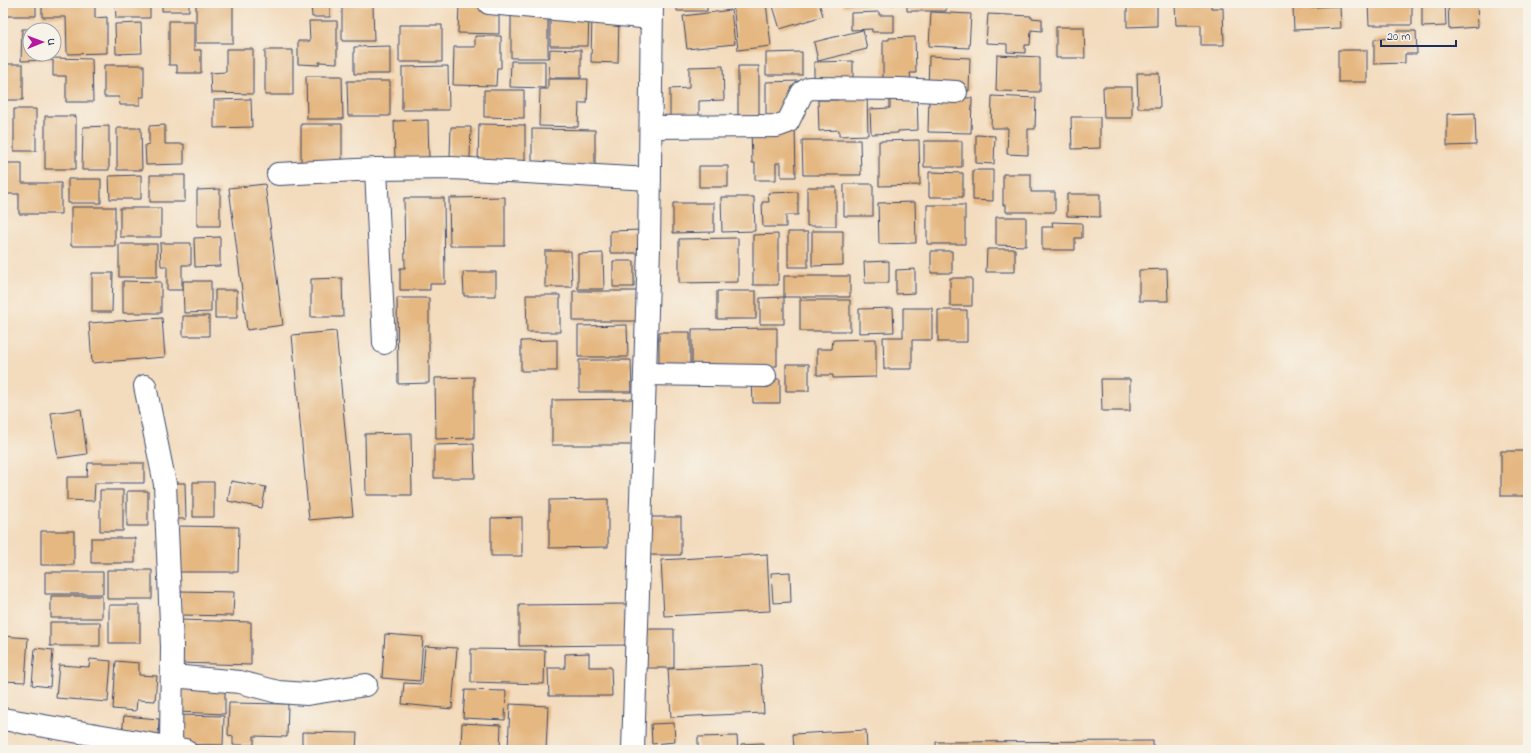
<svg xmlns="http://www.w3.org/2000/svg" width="1531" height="753" font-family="'Indie Flower',sans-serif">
	<rect width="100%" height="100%" fill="#f7f3e8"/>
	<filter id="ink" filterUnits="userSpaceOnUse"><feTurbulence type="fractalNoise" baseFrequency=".025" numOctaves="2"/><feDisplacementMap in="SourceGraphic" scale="8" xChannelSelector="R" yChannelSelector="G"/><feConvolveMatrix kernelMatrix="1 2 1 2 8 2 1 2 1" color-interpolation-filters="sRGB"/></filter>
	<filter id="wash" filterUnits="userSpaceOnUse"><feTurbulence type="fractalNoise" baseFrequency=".012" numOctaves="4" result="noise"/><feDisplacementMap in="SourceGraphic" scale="16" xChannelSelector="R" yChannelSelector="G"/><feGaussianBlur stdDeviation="0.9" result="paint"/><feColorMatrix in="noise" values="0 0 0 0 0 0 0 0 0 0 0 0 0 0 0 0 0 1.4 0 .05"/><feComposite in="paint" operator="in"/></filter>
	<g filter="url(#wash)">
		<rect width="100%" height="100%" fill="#f3dbbd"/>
		<g id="blocks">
			<path fill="#e5b781" d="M3,3H36V16H3Z
				M42,3H95V18L107,17V53L67,54L66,17H42Z
				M115,3H150V18H116Z
				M162,3H189V11H162Z
				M196,3H233V43H196Z
				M311,3H330V17H312Z
				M612,3H647V8H612Z
				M677,3H707V11H677Z
				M766,3L771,46L738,50L733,4Z
				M772,3H819L823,16L780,29Z
				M843,3H893V5L843,7Z
				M907,3H946V11H907Z
				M960,3H989V5H960Z
				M1127,3H1157V26L1127,27Z
				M1368,3H1412V25H1369Z
				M1422,3H1445L1446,26L1422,27Z
				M1448,3H1477L1478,27L1449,29Z
				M459,4L499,5V34L458,33Z
				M1211,4V8H1223L1224,45H1201V25H1176L1175,5Z
				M342,5H373L374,41H342Z
				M1340,6L1341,28L1294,30L1293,8Z
				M511,10L548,11V58H511Z
				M731,10L735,44L687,49L683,16Z
				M879,12V15H894V32H872V29L851,30V13Z
				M931,12L971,14L969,48L929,46Z
				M550,13H589L588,46H550Z
				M988,14L1031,16V18L1042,19V31L1031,30L1030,45H1025V53L1007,52V44L986,43Z
				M592,15L619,16L618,63L591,62Z
				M169,21H194V50H201V73H177V65H169Z
				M309,21H337V63L319,62V65L298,64V41H310Z
				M141,23L142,53L116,54L115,24Z
				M399,25H442V62H399Z
				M1056,27H1084L1085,58H1056Z
				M22,29H30V54H52V58L92,59L93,102H66V76H53V60L21,61Z
				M863,30L867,49L818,61L814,42Z
				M1397,31H1416L1417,54H1405V63L1374,64V39L1397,38Z
				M475,36H501V68H497L496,86L453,85L454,47H475Z
				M915,37L916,73H910L911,80L883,81V40H889V38Z
				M390,46V74H354V47Z
				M226,49H253V94L211,93L210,73L226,72Z
				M550,49L581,50V78H549Z
				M265,50H293V95H265Z
				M1338,50H1367V82H1338Z
				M802,52V75H766V53Z
				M997,55L1040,57V92L996,91Z
				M929,56L970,58L969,91H928Z
				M511,61H545V88L510,87Z
				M853,61V85H814V62Z
				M3,64H23V100H3Z
				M104,65H144V97H140V105H120L119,97H104Z
				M448,66L449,110H402V67Z
				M723,66L724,100L699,101V122H670V89L689,88V67Z
				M738,66H759V121H738Z
				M1137,73H1159L1160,108H1138Z
				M306,76H342L343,119H307Z
				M548,79H588L587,103H579L578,127L539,126L540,89H548Z
				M347,81H390V116H348Z
				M799,81V119H766V82Z
				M1103,87H1132V118H1104Z
				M484,90H524V118L484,117Z
				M867,92L868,135L839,136V130L819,131L818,100H838V93Z
				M917,92L918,130L898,131V133L871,134L870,109L890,108V93Z
				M992,96L1036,98L1035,129H1028V155L1007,154L1008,128H991Z
				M929,97L972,98L971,133L928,132Z
				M251,99L252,127L214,128V100Z
				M14,109H36V151H14Z
				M1475,113L1476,145L1447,146V114Z
				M45,116H76V169H45Z
				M1071,117H1100V148L1072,149Z
				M428,120L429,160L395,161L394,121Z
				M301,124H342V163H301Z
				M479,124L525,125V165L478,164Z
				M165,125V144H184V164L146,165L145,145L149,144V126Z
				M109,126V170H82L83,127Z
				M451,127H471L470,158H450Z
				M751,127H795L796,177H781V163H776V180H755V163H752Z
				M117,128H141L142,170H117Z
				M532,129L595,130V173L532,172Z
				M976,135L995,136L994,164L976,163Z
				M802,140H860L861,175H803Z
				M919,140L920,185L879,186V141Z
				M924,141H962V167H924Z
				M3,163H22V183H61V214H19V194H3Z
				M699,166H728V187H699Z
				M973,170H993V201L973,200Z
				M929,172L963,173V197H929Z
				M1003,174H1031V192H1055V212H1006V205H1003Z
				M141,175V199H110L109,176Z
				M150,175H185V202H150Z
				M68,179H101V203H68Z
				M265,184L283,325L247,330L229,188Z
				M844,184H873V216H844Z
				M807,187H836V226H807Z
				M220,189V226H197V190Z
				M798,192V215H786V227H763L762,202H769L768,193Z
				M1067,194H1100V217L1067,216Z
				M505,197V246H450L449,198Z
				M721,197H754L755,231L722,232Z
				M404,198H444L445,284H430V290H400V268H405Z
				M915,202L916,243L879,244L878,203Z
				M673,203H714V232L673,233Z
				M927,205H965V244H927Z
				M71,207H115V246H71Z
				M120,208H161V237H120Z
				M996,217H1026V246L996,245Z
				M1052,222L1082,223V238H1075V250H1042V227H1053Z
				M643,230V253H610V231Z
				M812,231H843V265L812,266Z
				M788,232H808V267H788Z
				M778,234V285H753V235Z
				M220,237V266L195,267L194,238Z
				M738,238V282L679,283V239Z
				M160,243H191V265H182V290H167V266H161Z
				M119,244H157V277H119Z
				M987,249H1015V272H986Z
				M545,251H571L572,287H545Z
				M931,251H952V273H931Z
				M603,253L604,289H578V254Z
				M613,261H634V287H613Z
				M889,261V283H865L864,262Z
				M915,269V293L896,294V270Z
				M1167,269L1168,301H1139V270Z
				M463,272H496V296H464Z
				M92,273H113L112,312H92Z
				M784,276H850V297H784V324H760V298L784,297Z
				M342,278L343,317H311V279Z
				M950,278H972V306H950Z
				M123,281L161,282V313H123Z
				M183,281H211V312L184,313Z
				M215,290H237V318H215Z
				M573,291H640V321H573Z
				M717,291H756V319H717Z
				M526,295H560V332H527Z
				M397,298H429V383L398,384Z
				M800,300H850V331H800Z
				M893,308L894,332L859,333V309Z
				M903,308H932V340H912V369H884L883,337H903Z
				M938,310H967V342H938Z
				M183,316H209V336H183Z
				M162,318L165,357L92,363L89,323Z
				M627,325L628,357H578V326Z
				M777,328V366L692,367V329Z
				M336,331L353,516L309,520L292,335Z
				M659,332H690V371H659Z
				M876,339V377L833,378V375H817V349H832L833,340Z
				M557,340V371H521V341Z
				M579,360H631L632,392H579Z
				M786,364H809V391H786Z
				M474,377V438L436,439L435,378Z
				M752,379H780V403H753Z
				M1101,379H1130V411H1102Z
				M635,399V445H552V400Z
				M81,409L87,454L58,458L51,413Z
				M411,433L412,495H366L365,434Z
				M474,444L475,478H434V445Z
				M1501,451H1528V496H1501Z
				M88,463H144V483H95L94,501L67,500V477H87Z
				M231,481L266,487L262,508L228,501Z
				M193,482H214V517H193Z
				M165,483H185L186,519H164Z
				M100,490H123V531H100Z
				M127,491H148V526H127Z
				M608,499V547L549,548V500Z
				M522,517V556H491V518Z
				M650,517H681V555H650Z
				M175,526L239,527L238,572H174Z
				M41,531H74V565H41Z
				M91,538H135V563H91Z
				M767,554L770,611L664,616L661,560Z
				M107,570H152V599H107Z
				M45,572H103V594H45Z
				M790,572L791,602L773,603L771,573Z
				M181,591L234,592L233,616L181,615Z
				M51,596H102V618H51Z
				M628,604L629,645L519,646V605Z
				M109,605H140V643H109Z
				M179,620L251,622V665L178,663Z
				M50,622H100V646H50Z
				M643,629H674V668H643Z
				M385,634L423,637L420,681L382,678Z
				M3,636L28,638L25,682L3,681Z
				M425,646L457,648L452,709L402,704L404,683L422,684Z
				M35,648L53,650L50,687L32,685Z
				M471,649L545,650L544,684L471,682Z
				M589,653V667H611L612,696H549L548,668H565V654Z
				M90,659L111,661L108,702L56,698L59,665L89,667Z
				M116,661L139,663V675L157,676L155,701L137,700L136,711L113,709Z
				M761,665L764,713L671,717L668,669Z
				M178,682L225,683V714L177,712Z
				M465,690L506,691L505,720L463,718Z
				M229,703L288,704L287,737L254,736V745H233V736L228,735Z
				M510,704L548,706L546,750H508Z
				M176,715L224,716L223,745L175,744Z
				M124,716L159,719L158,737L122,734Z
				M462,723L501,725L500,750H461Z
				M674,723L675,742L652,744L651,724Z
				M866,730L867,750H794L793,734Z
				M302,732L357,733L356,750H302Z
				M737,736L738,750H698V737Z
				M1153,741V750H936V742Z
				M763,743L764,750H742L741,744Z
				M3,746L26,749V750H3Z"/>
		</g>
	</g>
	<g filter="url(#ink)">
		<use href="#blocks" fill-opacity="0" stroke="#3b496c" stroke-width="1"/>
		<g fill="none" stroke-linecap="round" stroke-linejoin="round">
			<g stroke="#3b496c" stroke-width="24">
				<path id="minor" d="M489,3L652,18
					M651,127L777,126L788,122L802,93L809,88L900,89L956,92
					M376,169L384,343
					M278,174L376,169L452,168L650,179
					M645,374L765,376
					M145,386L165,484L172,646L171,747
					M172,676L240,682L278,692L307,694L366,685
					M3,719L185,750
					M633,750L649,248L652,3"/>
			</g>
			<use href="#minor" stroke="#fff" stroke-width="22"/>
		</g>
	</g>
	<rect width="1531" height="753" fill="none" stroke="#f7f3e8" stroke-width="16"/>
	<g transform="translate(42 42) rotate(89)"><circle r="19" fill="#f7f3e8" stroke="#9fa5b1"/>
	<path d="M0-3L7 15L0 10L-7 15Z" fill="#b5179e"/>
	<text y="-6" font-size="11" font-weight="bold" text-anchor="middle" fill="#1b2f5e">U</text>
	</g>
	<path d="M1381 40v6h75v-6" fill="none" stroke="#1b2f5e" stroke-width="2"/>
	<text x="1387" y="40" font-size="12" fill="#1b2f5e" stroke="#f7f3e8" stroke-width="3" paint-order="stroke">20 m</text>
</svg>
